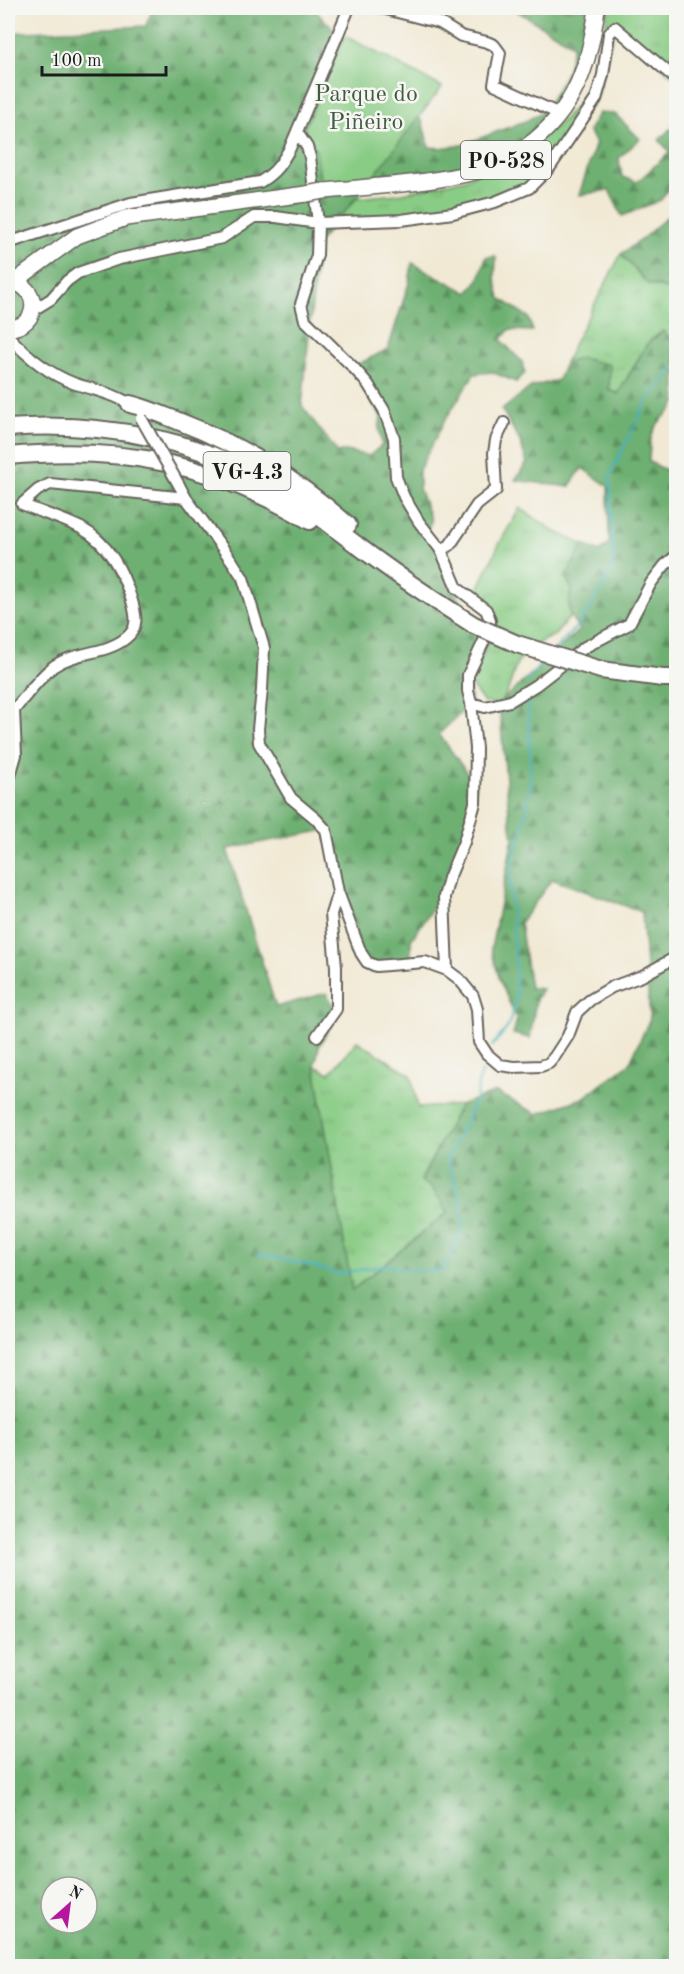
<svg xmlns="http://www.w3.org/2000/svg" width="684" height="1974" font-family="'Old Standard TT',serif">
	<defs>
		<pattern id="grass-tufts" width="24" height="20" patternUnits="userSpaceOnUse" patternTransform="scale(1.5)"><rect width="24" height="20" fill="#89cc85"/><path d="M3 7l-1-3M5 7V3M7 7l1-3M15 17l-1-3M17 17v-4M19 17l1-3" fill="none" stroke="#76af72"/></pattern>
		<pattern id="forest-firs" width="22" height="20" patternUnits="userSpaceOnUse" patternTransform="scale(1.5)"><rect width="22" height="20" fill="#6eb072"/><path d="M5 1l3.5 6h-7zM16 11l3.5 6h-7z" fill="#5a8e5d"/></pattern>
	</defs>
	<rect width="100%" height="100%" fill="#f6f6f2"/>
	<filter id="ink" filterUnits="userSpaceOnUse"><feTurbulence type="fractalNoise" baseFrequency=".0167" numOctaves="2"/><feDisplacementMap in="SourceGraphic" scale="12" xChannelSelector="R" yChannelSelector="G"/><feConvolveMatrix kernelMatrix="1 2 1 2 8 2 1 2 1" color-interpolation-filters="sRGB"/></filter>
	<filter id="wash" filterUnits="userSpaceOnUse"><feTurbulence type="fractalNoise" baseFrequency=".008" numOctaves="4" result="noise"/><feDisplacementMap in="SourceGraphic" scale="24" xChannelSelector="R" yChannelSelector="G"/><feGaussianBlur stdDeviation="1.35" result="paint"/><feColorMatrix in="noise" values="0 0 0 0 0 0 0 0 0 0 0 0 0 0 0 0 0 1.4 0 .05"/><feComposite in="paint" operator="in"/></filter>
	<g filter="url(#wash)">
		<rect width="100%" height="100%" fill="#f1e9d4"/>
		<path fill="url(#grass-tufts)" stroke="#527450" stroke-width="1.5" d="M608,8H676V79L615,27L596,99L531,186L489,204L347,223L321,201L398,194L466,179L557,126L576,106L586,92L604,34Z
			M621,254L648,284L672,290L676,281V344L663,331L647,344L618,394L565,363L574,343Z
			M520,508L556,532L584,545L565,577L572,589L570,617L555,635L538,643L517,663L507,693L499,704L484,703L473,688V676L497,623L493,607L477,591L499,544Z
			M357,1041L411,1075L418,1108L460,1105L421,1180L433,1189L448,1212L353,1300L315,1066L330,1073Z"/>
		<path fill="url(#forest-firs)" stroke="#456647" stroke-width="1.5" fill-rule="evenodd" d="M153,8H313L422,121L429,147L440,148L462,145L528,120L545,110L568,70L573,45L512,8H589C587,22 585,38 582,53C578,69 570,84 561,99C517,170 446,171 372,180L318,243L302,406L338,453L346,451L369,456L382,445L379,429L381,417L353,367L388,349L409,283L412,263L468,293L479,279L486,257L496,256L495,278L500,298L528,317L533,331L509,330L501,340L522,362L525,373L516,382L492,372L474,374L445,420L419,470V488L431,521L427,532L443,559L449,586L478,618L476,630L484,641L468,675L471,703L439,734L475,784L473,817L439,899L411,940V962L376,966L361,953L326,830L227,849L276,1007L326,993L338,1012L319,1047L315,1066L352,1290L448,1212L433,1189L421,1181L460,1105L496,1092L537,1114L583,1098L629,1064L650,1019L642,912L552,879L520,923L530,988L542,989L536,1000L530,1038L513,1034L517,1020L500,981L491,949L513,838L509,813L499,704L580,629C566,615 567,606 572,589L565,577L584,545L600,552L609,543L608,486L582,468L569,487L515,480L527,463L520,441L502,410L531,387L558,380L565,363L581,358L610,365L609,389L618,394L647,344L663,331L676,344V403C672,412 666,414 660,421C649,434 650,445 649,462L666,470L676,460V1966H8V33L146,26ZM51,1887H87V1923H51Z
			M599,113L615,114L640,139L619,158L622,177L637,182L670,152L659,140L670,129L676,130V178L661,200L622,216L609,190L579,195L596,143L588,131Z
			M676,211V281L672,290L648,284L621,254L643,238L669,215Z"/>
		<path fill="#89cc85" stroke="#527450" stroke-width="1.5" d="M345,36L442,87L373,177L321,184L316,150L303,131Z"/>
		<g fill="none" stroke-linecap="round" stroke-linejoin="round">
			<path stroke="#43b1bf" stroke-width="2" d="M555,649L579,624L601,591L613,565L610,475L648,399L676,366
				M527,681L544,660
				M492,1046L508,1027L516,1000V973L510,887L512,863L523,827L531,783L528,702
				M257,1254L301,1263L339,1274L384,1265L411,1270L442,1271C450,1257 459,1243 462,1228C466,1209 454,1177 447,1160L476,1100L478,1084L482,1071"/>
		</g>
	</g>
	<g filter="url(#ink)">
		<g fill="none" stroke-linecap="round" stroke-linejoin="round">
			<g stroke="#67645c" stroke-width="14">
				<path id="minor" d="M382,8L440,23L461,36L487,42L494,45L500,53L494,84L553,111
					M297,132L307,147L310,157L318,223L317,255L301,304L305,320L353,367L368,384L384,410L394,438L396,477L404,497L419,522L441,550L457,588L486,610L489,617L490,621L484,641L468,675V691L471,703L485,707L510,701L536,685L585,647L629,624L651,583L665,565L676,556
					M8,243L131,203L260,182C276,172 281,164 290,148L349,8
					M32,308L38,307L51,299L67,281L78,273L119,259L222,238L254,217H276L318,223L401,220L453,213L495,202L529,188L550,167L596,99L603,75L609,34L615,27L676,79
					M8,336C26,355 47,373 73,383C90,389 122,395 134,408
					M179,485L186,498L232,561L243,578L264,648L262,690L258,729L259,743L291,798L316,819L326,830L338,892L361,953L367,962L376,966L425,962L447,970L444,897L449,878L464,842L475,803L476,748L471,703
					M441,550L450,545L477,505L496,490L494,453L496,440L504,423
					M8,783L16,755L14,710C26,696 39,677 54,666C76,651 105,655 126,638C139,628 136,615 132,601C123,572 109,543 81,528C62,518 41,513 22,504L38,490L50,484L186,498
					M447,970L459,979L473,996L477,1009L479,1042L487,1054L500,1065L514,1067L541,1066L549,1063L555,1056L568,1036L577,1012L590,1000L612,987L642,976L676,957
					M317,1036L336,1009V967L331,914L338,892"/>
			</g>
			<g stroke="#67645c" stroke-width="18">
				<path id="primary" d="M324,191C375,186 429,184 479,171C496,166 513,157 527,146C575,111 590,63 597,8
					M8,282C41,283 41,328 8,328
					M14,282L77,236L126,218L306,194"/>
			</g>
			<g stroke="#67645c" stroke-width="20">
				<path id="trunk" d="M130,404C147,408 163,415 178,421C245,447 294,478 348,525
					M8,428C102,421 203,439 284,491C309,507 332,527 357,545C395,574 434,600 474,625
					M8,456C123,446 209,462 310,521
					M601,670L663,678H676"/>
			</g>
			<use href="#minor" stroke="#fff" stroke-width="10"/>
			<use href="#primary" stroke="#fff" stroke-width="15"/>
			<use href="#trunk" stroke="#fff" stroke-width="16"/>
			<g stroke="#67645c" stroke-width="14" stroke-linecap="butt">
				<path id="minor-bridge" d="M141,418L179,485"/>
			</g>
			<g stroke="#67645c" stroke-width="18" stroke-linecap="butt">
				<path id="primary-bridge" d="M306,194L324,191"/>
			</g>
			<g stroke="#67645c" stroke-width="20" stroke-linecap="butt">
				<path id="trunk-bridge" d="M474,625L517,644L601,670"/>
			</g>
			<use href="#minor-bridge" stroke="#fff" stroke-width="10"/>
			<use href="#primary-bridge" stroke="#fff" stroke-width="15"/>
			<use href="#trunk-bridge" stroke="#fff" stroke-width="16"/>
		</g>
	</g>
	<g text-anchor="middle" stroke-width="5" stroke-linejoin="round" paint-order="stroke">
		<g fill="#f6f6f2" stroke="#5d5d5c" stroke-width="1.5">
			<rect x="461" y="141" width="90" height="38" rx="4.5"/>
			<rect x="203.5" y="452" width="87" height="38" rx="4.5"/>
		</g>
		<g font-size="22" font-weight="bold" fill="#1c1c1c">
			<text x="506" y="168">PO-528</text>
			<text x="247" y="479">VG-4.3</text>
		</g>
		<g font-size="24" fill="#425a41" stroke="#f6f6f2">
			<text x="366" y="101">Parque do<tspan x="366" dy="28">Piñeiro</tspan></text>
		</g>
	</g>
	<rect width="684" height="1974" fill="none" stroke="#f6f6f2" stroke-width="30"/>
	<g transform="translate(69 1905) rotate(28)"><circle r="28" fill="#f6f6f2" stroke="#9f9f9c" stroke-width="1.5"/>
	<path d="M0-4.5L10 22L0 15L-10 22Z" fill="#b5179e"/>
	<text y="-9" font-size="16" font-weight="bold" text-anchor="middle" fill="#1c1c1c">N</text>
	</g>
	<path d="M42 66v9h124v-9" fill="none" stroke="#1c1c1c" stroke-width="3"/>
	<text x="51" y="66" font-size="18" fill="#1c1c1c" stroke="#f6f6f2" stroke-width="4.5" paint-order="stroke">100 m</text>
</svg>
